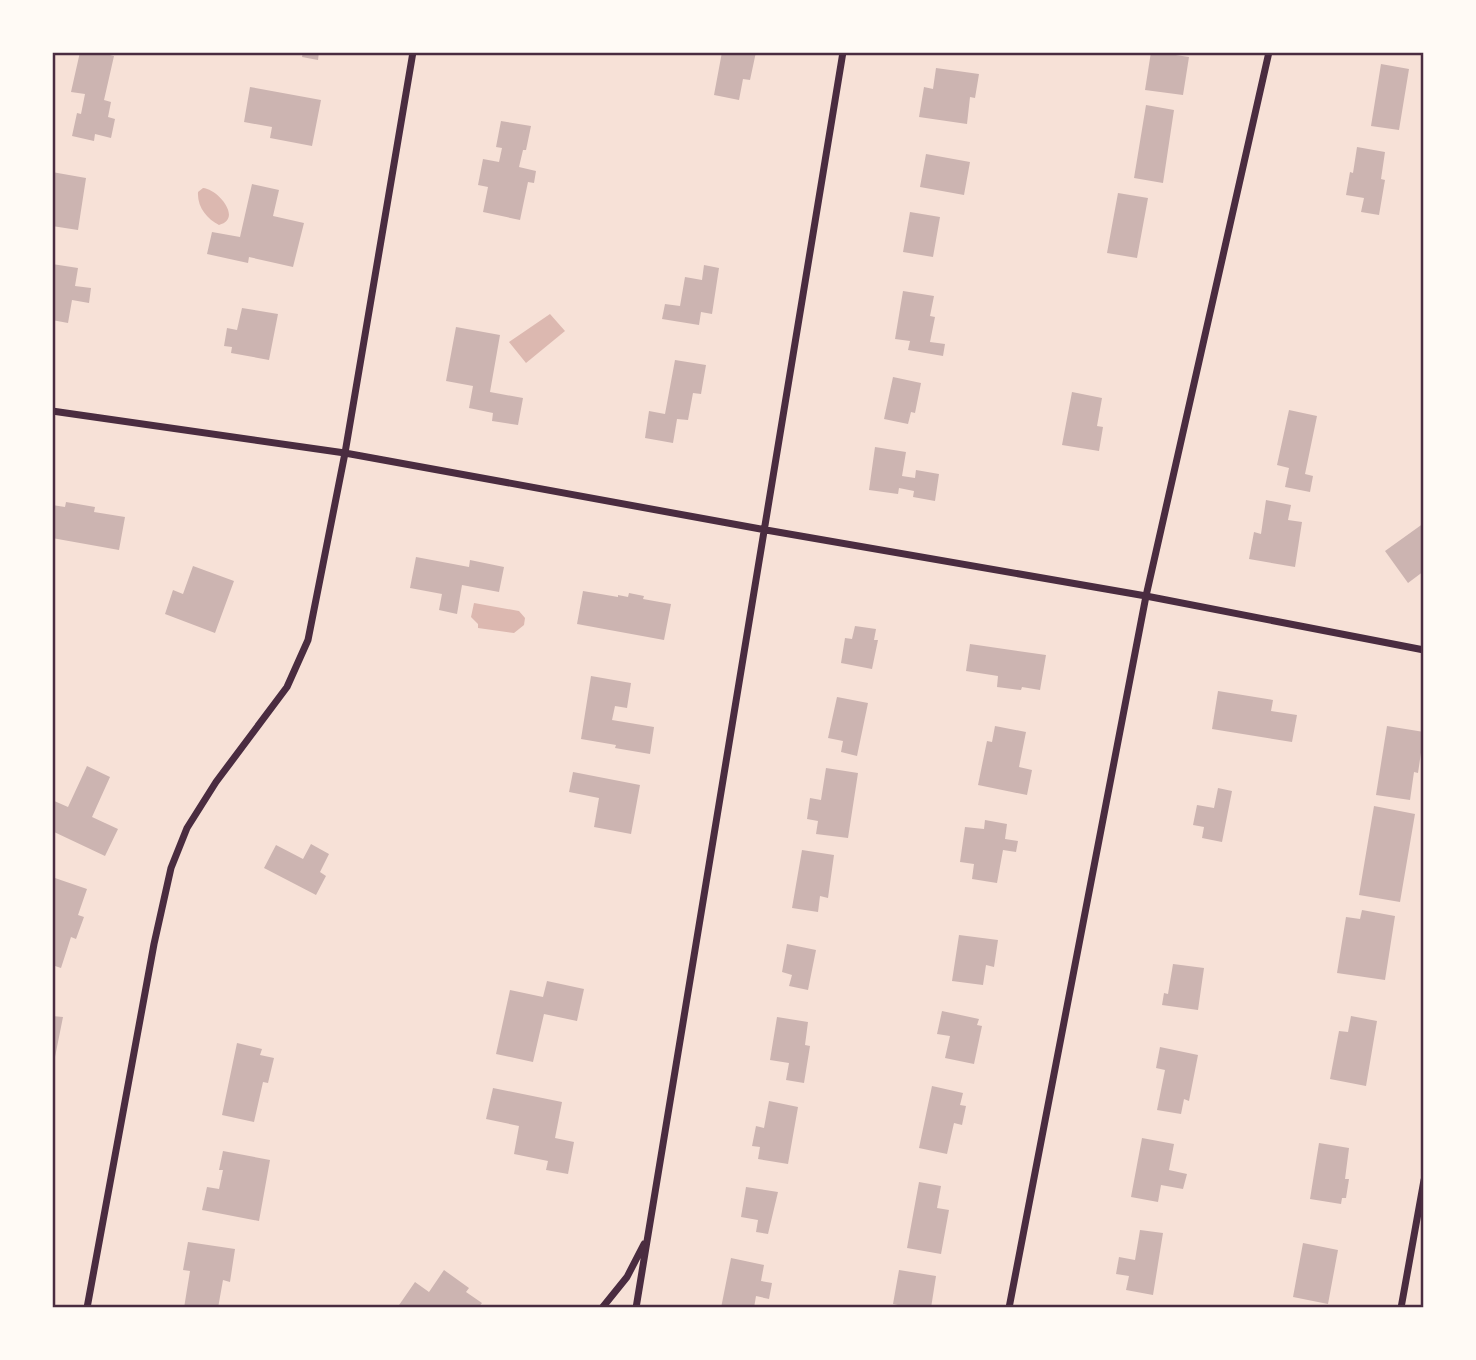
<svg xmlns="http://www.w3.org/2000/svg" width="1476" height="1360" font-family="'Fira Sans Condensed',sans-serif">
	<rect width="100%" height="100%" fill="#f7e1d7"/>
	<path fill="#dcb8b0" d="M203,188C218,189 243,219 219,225C207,219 197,207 198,192Z
		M550,314L565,331L526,363L509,342Z
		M474,603L519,611L525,618L524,625L514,633L478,628V624L471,617Z"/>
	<path fill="#ccb4b1" d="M80,52H97L114,56L104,100L111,102L108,117L115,119L111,138L95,134L94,141L72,136L77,113L81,114L85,94L71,92Z
		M303,52H319L318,60L302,57Z
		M722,52H756L750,80L743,79L739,100L714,95Z
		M1151,52H1170L1169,54L1189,57L1183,95L1145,90Z
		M1381,64L1409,69L1399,130L1371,126Z
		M936,68L979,74L975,98L970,97L967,124L919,117L924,87L933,89Z
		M250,87L321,100L312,146L270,138L272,127L244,122Z
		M1146,105L1174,110L1163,183L1134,178Z
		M501,121L531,126L526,150H523L519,167L536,171L534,183L528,182L520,220L483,212L488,187L478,185L483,159L499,162L502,148L496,147Z
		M1357,147L1385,152L1381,179L1385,180L1379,215L1361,212L1364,198L1346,195L1350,172L1353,173Z
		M926,154L970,162L964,195L920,187Z
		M52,172L86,178L78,230L52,226Z
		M252,184L279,190L273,216L304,223L293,267L249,257L248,263L207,254L212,232L240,237Z
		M1118,193L1148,198L1137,258L1107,253Z
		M910,212L940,217L933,257L903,252Z
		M52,264L78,268L75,286L91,288L89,303L72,300L68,323L52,320Z
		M704,265L719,268L712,314L701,312L699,325L662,319L665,304L680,306L685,277L702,280Z
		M903,291L934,296L930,316L935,317L930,342L945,344L943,356L908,350L910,341L895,339Z
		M242,308L278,314L269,360L231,353L232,347L224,346L227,328L237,330Z
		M456,327L500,335L490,392L523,398L518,425L492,421L493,413L469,408L473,386L446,381Z
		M675,360L706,365L701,394L693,393L688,420L677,419L673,443L645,438L649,411L665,414Z
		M893,377L921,383L915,413L911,412L908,424L884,419Z
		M1072,392L1102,398L1097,426L1103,427L1099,451L1062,445Z
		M1289,410L1317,416L1305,474L1313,476L1310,492L1285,487L1289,468L1277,465Z
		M875,447L906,452L902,476L915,478L916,470L939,474L935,501L913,497L914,491L899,488L898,494L869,490Z
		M1266,500L1291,505L1288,520L1302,522L1295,567L1249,559L1254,532L1261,534Z
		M66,502L95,507L94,512L125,517L119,550L52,538V505L65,507Z
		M1424,523V571L1408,583L1385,551Z
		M416,557L469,567L470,560L504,567L499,592L462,585L457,614L439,610L442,594L410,588Z
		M193,566L234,581L215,633L165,614L173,590L183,594Z
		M583,591L618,597V595L628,597L629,593L644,596L643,599L671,604L664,640L577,624Z
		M855,626L876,629L874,640H878L872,669L841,663L845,638L852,639Z
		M970,644L1046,655L1040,690L1022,687L1021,690L997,687L998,676L966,671Z
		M591,676L631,683L627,708L615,706L612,720L654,727L650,754L615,748L616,745L581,739Z
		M1218,691L1273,700L1271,711L1297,715L1292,742L1212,729Z
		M837,697L868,703L857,756L841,752L843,741L828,738Z
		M995,726L1026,732L1019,767L1032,770L1027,795L978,785L987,741L992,742Z
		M1387,726L1424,732L1418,773L1414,772L1410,800L1376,795Z
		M87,766L110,777L92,817L118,829L105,856L52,831V800L68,807Z
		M826,768L858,773L848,838L816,834L818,821L807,819L810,798L821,800Z
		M573,772L640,785L631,834L594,827L599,798L569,792Z
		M1218,788L1232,791L1222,842L1202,838L1204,827L1193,825L1197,805L1214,808Z
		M1374,806L1415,814L1400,902L1359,895Z
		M985,820L1007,824L1005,839L1018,841L1016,852L1003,850L997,883L972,879L974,864L960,862L965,827L984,829Z
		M311,844L329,854L320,872L326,876L316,895L264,868L276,845L303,859Z
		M802,850L834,855L828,898L820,896L818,912L792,908Z
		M52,877L87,889L78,915L84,917L76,939L71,937L61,968L52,965Z
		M1362,910L1395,916L1385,980L1337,973L1346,917L1360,919Z
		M959,935L998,940L994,967L986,965L983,985L952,981Z
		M787,944L816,950L808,990L789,986L792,975L782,972Z
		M1173,964L1204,968L1198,1010L1162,1005L1164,993L1168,994Z
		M547,981L584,989L577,1021L544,1014L533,1062L496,1054L510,990L543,997Z
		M942,1011L979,1019L977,1025L982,1026L974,1064L945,1058L950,1036L937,1034Z
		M52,1016L63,1017L54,1062H52Z
		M1351,1016L1377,1021L1366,1086L1330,1079L1339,1031L1348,1032Z
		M777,1017L808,1022L805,1045L810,1046L804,1083L786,1080L789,1063L770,1060Z
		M237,1043L262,1049L260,1055L274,1058L268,1083L263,1082L254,1122L222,1115Z
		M1160,1047L1198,1055L1189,1101L1184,1099L1181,1114L1157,1110L1165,1070L1156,1068Z
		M932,1086L963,1093L960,1105L966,1106L962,1125L954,1123L947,1154L919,1148Z
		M493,1088L562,1102L555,1138L574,1142L568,1174L546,1170L548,1161L514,1154L519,1126L486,1119Z
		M769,1101L798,1107L788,1164L758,1159L760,1147L752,1146L756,1126L764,1128Z
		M1142,1138L1174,1144L1169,1170L1187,1174L1183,1189L1161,1185L1158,1202L1131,1197Z
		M1319,1143L1349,1148L1345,1179H1349L1346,1198H1342L1341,1204L1310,1199Z
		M223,1151L270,1160L259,1221L202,1210L207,1187L219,1189L223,1170H219Z
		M919,1182L941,1186L937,1208L949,1210L941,1254L907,1248Z
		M746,1187L778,1192L768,1234L756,1232L758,1220L741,1217Z
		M1140,1230L1163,1233L1153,1295L1126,1290L1129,1276L1116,1274L1119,1257L1135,1260Z
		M188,1242L235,1249L230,1282L223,1280L218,1308H184L190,1271L183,1270Z
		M1303,1243L1338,1250L1328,1304L1293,1297Z
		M731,1258L764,1265L761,1281L772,1283L769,1299L756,1296L754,1308H721Z
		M444,1270L469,1288L466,1292L482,1303L478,1308H397L415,1282L429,1292Z
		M899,1270L936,1276L931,1308H898V1305L893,1304Z"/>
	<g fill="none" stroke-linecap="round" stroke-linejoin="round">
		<path stroke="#4a2c40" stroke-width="7" d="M52,411L345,453L766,530L1146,596L1424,650
			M87,1308L154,944L171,868L187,828L216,782L287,687L308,640L345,453L413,52
			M602,1308L627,1277L644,1244
			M636,1308L843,52
			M1009,1308L1146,596L1269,52
			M1401,1308L1424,1180"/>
	</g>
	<rect width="1476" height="1360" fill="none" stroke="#fffaf5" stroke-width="108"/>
	<rect x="54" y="54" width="1368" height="1252" fill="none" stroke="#4a2c40" stroke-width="2.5"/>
</svg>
